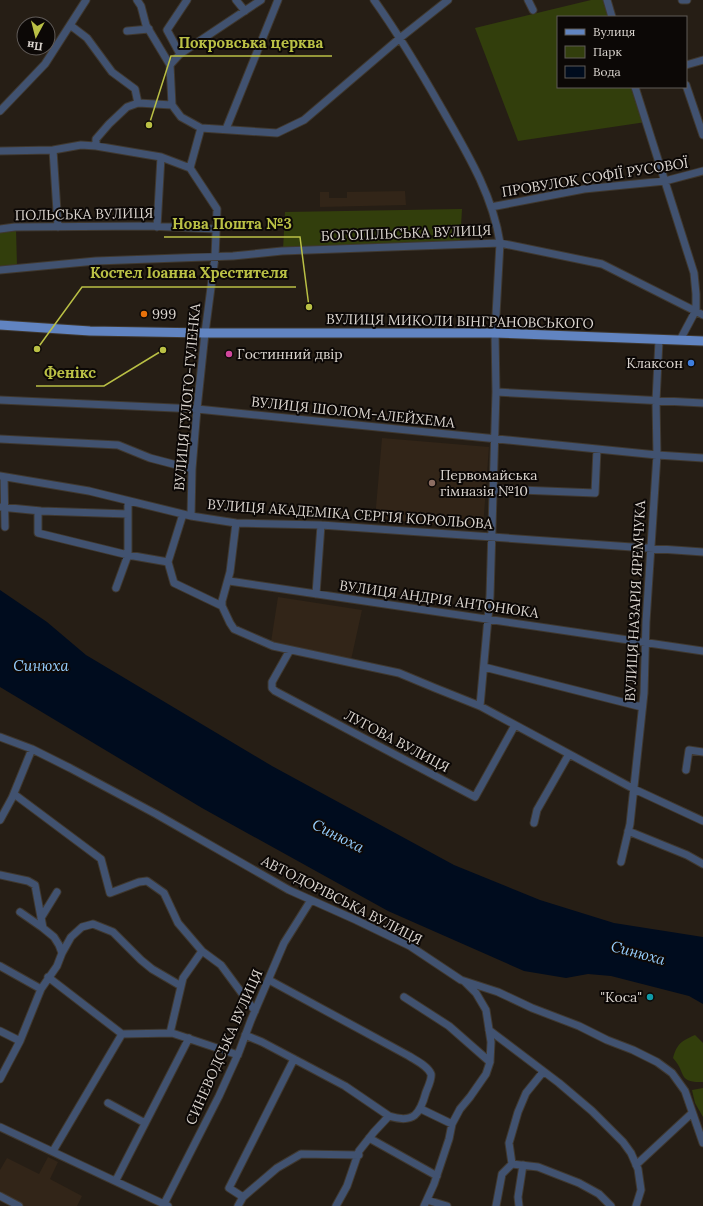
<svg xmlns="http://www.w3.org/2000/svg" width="703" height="1206" font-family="Lora,serif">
	<rect width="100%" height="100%" fill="#261e15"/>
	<path fill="#322518" d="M405,191L406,205L320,207V192H329V198H347V192Z
		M382,438L489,447L483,528L375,519Z
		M278,597L362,610L351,660L271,642Z
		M48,1157L58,1162L50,1179L82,1196L77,1206H19L0,1196V1170L7,1158L39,1174Z"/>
	<path fill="#323e0c" d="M591,0H606L612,17H558V87H635L646,122L518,141L475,28Z
		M462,209L460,243L283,250L285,212Z
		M16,229L17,266L0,268V231Z
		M695,1035L703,1043V1082C677,1083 687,1073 673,1058C677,1044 681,1041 695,1035Z
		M703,1088V1117L695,1103L692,1090Z"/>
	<path fill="#000c1e" d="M0,590L47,622L86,655L272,766L454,865L540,900L614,923L703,937V1004L689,996L611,976L588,974L566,978L524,971L388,911L202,808L0,687Z"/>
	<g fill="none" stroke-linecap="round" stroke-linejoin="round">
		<g stroke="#3f382f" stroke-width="9">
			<path id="minor" d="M137,0L141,6L146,25L170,65L172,105
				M236,0L245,11
				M374,0C399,35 421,72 442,109C466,151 493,195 500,243L495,333L496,392L490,596L480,706
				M528,0L533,10
				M607,0L612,17
				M682,0H687
				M70,25L87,38L112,72L135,89L138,103
				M127,31L149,29
				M180,54L167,30L187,0
				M170,65L180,54L261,0
				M686,65L703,60
				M686,85L703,135
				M635,87L694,273L696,294V310L680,340
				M172,105L181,117L201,128
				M0,111L45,64L86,0
				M226,129L278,0
				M96,146V139L109,124L127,107L138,103L172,105
				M53,150L58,227
				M0,151L53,150L81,145L96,146L161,157L190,168
				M190,168L217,209L215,257L205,333L197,409L192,469L191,516
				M190,168L201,128L277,133L304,120L400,38L448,0
				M491,207L584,189L665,181L703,171
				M157,227L161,157
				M0,229L15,227L149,226L216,229
				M0,270L96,261L233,256L282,251L500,243L602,264L703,315
				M496,392L703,403
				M0,400L197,409L657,455L703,458
				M0,439L118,445L150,458L192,469
				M0,476L89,491L191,516L236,523L321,525L703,552
				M4,477L5,527
				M493,489L595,493L597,449
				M0,507L41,511L128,514
				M38,511V533L128,555L168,562
				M183,514L168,562L174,583L222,606
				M236,523L230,572L222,601V606L230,623L234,629L273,646L399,673L435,688L480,706L634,789L703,821
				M229,581L703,651
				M116,588L128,555V502
				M316,594L321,525
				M290,650L272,682V688L275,691L475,797L515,725
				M484,667L642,707
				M0,737L32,749L70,768L156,814L289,890L356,920L410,946L461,980L498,992L532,1008L579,1026L607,1040L633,1050L657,1062L672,1073L685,1091L703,1143
				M686,770L689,750L703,752
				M14,794L101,859L110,893L139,882L147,881L164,893L178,923L202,951L221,965L255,1011
				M0,820L12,798L32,749
				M534,823L537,810L569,754
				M628,831L687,855L703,864
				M621,862L630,824L644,693L646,622L657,455L656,401L659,340
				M0,875L28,881L35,885L43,928L54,937L59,945L62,953
				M20,912L43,928
				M41,918L57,892
				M0,966L41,989
				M48,977L122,1034L172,1033L238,1055
				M404,997L449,1026L490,1062
				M489,1030L559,1083L592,1111L623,1142L631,1153L638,1169L641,1190L636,1206
				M0,1031L20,1041
				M170,1033L183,978L202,951
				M245,1035L262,1042L345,1086L389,1116C414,1124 420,1114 426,1092C428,1087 432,1079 431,1074C428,1066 415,1060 409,1056L269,980
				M0,1079L20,1041L41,989L57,966L62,953L71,937L82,927L93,924L113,932L141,960L152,969L181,986
				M108,1103L145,1123
				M421,1109L452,1124
				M0,1127L168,1206
				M369,1138L437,1176
				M53,1151L122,1034
				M512,1164L538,1167L579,1183L599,1194L611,1206
				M636,1165L692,1113
				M116,1180L189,1038
				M0,1196L19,1206
				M243,1197L229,1188L294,1059
				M427,1200L447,1206
				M163,1206L219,1096L239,1052L251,1020L284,943L311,900
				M238,1206L243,1197L277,1168L301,1154L359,1155
				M336,1206L347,1186L359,1151L374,1132L389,1116
				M424,1206L434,1184L449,1139L452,1124L460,1109L470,1097L486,1074L490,1062L491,1042L486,1010L476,993L465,982
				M496,1206L502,1174L512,1164L509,1143L518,1112L526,1093L543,1072
				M519,1206L518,1197L523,1165"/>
		</g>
		<g stroke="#3f382f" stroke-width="11">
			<path id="major" d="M0,325L90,331L205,333H495L703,341"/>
		</g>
		<use href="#minor" stroke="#415270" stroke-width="7"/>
		<use href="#major" stroke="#6184c1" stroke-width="9"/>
	</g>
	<circle fill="#e8710a" stroke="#0c0806" stroke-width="1.5" cx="144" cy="314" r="4"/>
	<circle fill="#d1479c" stroke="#0c0806" stroke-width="1.5" cx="229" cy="354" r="4"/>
	<circle fill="#3f7fe0" stroke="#0c0806" stroke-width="1.5" cx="691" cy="363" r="4"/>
	<circle fill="#8d6e63" stroke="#0c0806" stroke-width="1.5" cx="432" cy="483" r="4"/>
	<circle fill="#0f9aa8" stroke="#0c0806" stroke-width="1.5" cx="650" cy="997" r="4"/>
	<g text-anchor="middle" stroke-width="4" stroke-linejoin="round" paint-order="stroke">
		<g font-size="14" fill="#dcd6d0" stroke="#0c0806">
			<text transform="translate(595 177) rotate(-9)" y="5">ПРОВУЛОК СОФІЇ РУСОВОЇ</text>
			<text transform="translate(84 214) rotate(-1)" y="5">ПОЛЬСЬКА ВУЛИЦЯ</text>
			<text transform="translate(406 233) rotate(-2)" y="5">БОГОПІЛЬСЬКА ВУЛИЦЯ</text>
			<text transform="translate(460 321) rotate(1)" y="5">ВУЛИЦЯ МИКОЛИ ВІНГРАНОВСЬКОГО</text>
			<text transform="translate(187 397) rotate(-85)" y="5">ВУЛИЦЯ ГУЛОГО-ГУЛЕНКА</text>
			<text transform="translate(353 412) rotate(6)" y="5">ВУЛИЦЯ ШОЛОМ-АЛЕЙХЕМА</text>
			<text transform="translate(350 514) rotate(4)" y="5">ВУЛИЦЯ АКАДЕМІКА СЕРГІЯ КОРОЛЬОВА</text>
			<text transform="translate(439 599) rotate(8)" y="5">ВУЛИЦЯ АНДРІЯ АНТОНЮКА</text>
			<text transform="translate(635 601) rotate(-87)" y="5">ВУЛИЦЯ НАЗАРІЯ ЯРЕМЧУКА</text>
			<text transform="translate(397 741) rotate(28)" y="5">ЛУГОВА ВУЛИЦЯ</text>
			<text transform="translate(342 900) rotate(27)" y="5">АВТОДОРІВСЬКА ВУЛИЦЯ</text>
			<text transform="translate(224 1047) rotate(-66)" y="5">СИНЕВОДСЬКА ВУЛИЦЯ</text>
		</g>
		<g font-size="14" fill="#dcd6d0" stroke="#0c0806" text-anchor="start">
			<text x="152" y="319">999</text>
			<text x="237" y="359">Гостинний двір</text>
			<text x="683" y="368" text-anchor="end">Клаксон</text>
			<text x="440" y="480">Первомайська<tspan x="440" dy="16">гімназія №10</tspan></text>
			<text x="642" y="1002" text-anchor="end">"Коса"</text>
		</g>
		<g font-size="15" font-style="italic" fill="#96cefe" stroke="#0c0806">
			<text x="41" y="671">Синюха</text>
			<text transform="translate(338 836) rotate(27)" y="5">Синюха</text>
			<text transform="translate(638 953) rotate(15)" y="5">Синюха</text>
		</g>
	</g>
	<path fill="none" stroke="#bac045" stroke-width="1.5" d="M149 125L171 56H332M309 307L300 237H164M37 349L82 287H296M163 350L104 386H36"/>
	<g fill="#bac045" stroke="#0c0806" stroke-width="1.5">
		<circle cx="149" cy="125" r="4"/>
		<circle cx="309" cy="307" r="4"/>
		<circle cx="37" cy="349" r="4"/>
		<circle cx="163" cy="350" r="4"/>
	</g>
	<g font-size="15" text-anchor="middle" font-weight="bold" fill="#bac045" stroke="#0c0806" stroke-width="4" stroke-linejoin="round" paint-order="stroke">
		<text x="251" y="48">Покровська церква</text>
		<text x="232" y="229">Нова Пошта №3</text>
		<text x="189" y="278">Костел Іоанна Хрестителя</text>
		<text x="70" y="378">Фенікс</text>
	</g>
	<rect x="557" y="16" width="130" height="72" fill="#0c0806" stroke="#5f5a57"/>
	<rect x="565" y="29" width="20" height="6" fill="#6184c1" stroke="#5f5a57"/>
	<text x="593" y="36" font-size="12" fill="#dcd6d0">Вулиця</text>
	<rect x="565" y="46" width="20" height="12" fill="#323e0c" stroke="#5f5a57"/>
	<text x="593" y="56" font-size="12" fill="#dcd6d0">Парк</text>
	<rect x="565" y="66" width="20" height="12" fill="#000c1e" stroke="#5f5a57"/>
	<text x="593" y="76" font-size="12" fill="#dcd6d0">Вода</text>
	<g transform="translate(36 36) rotate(187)"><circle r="19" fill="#0c0806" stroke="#5f5a57"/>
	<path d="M0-3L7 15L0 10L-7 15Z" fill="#bac045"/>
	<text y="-6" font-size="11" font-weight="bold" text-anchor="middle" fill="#dcd6d0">Пн</text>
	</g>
</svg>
